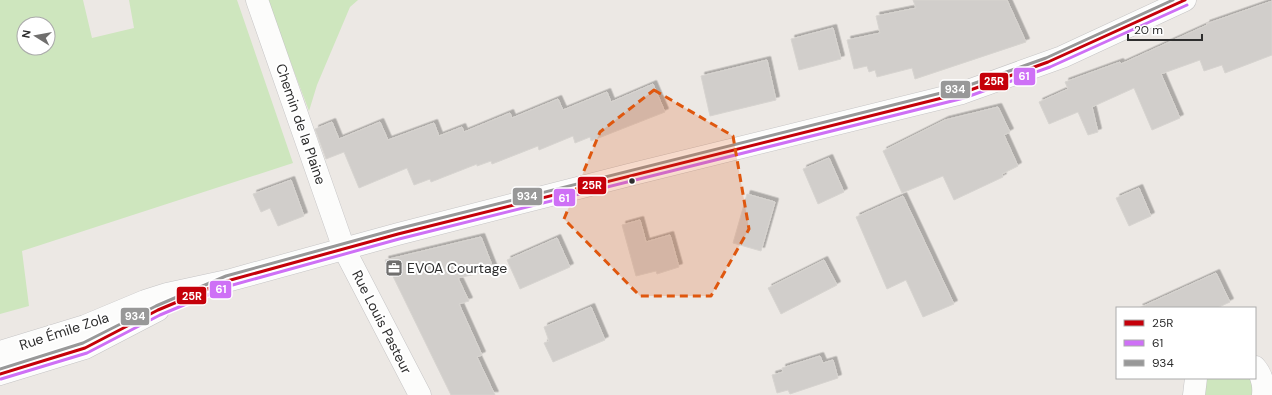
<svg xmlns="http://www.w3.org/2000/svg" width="1272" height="395" font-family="'DM Sans',sans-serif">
	<defs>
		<filter id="shadow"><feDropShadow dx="3.5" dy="-3.5" stdDeviation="0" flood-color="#0004"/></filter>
	</defs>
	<rect width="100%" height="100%" fill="#ece8e4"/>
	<path fill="#cee6be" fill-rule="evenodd" d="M0,0H83L92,38L134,28L129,0H237L293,163L22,251L29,306L0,314ZM24,24H48V48H24Z
		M267,0H358L350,7L317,85L309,111Z
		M1203,378H1254L1256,395H1200Z"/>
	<path fill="#d1cecb" stroke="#d7d4d0" filter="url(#shadow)" d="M913,0H1007L1026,42L915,79L912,68L877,77L875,70L869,72L867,66L854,69L847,40L880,33L876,16L916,8Z
		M1272,1V55L1225,73L1222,65L1204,71L1200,60L1161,74L1180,118L1152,130L1134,88L1092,107L1098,132L1088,135L1078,112L1049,124L1039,102L1068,89L1065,82L1120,62L1121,64L1207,25L1206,24Z
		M833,28L841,59L799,70L791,39Z
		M767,60L776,100L710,116L701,76Z
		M653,84L665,112L591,141L590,137L575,143L573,136L539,150L538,146L492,164L491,161L477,166V164L431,182L430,179L414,185L407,168L359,188L344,152L326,159L315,129L332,122L339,139L380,122L388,140L434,123L439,136L462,127L464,132L510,113L512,118L558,99L563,110L607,92L611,102Z
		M998,107L1010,132L1004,135L1018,166L1002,174L1003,177L954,200L943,176L902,193L883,151L945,120Z
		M829,158L844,192L818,204L803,169Z
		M291,180L304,216L278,226L270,208L261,212L253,194Z
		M1139,188L1151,216L1129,226L1116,198Z
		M747,194L775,202L761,251L733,243Z
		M903,196L954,304L923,317L906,280L887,289L856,217Z
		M640,220L646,242L670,235L679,267L657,274L656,271L636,276L622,225Z
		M481,237L494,270L458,278L469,301L459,304L482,355L477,357L495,395H451L385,260Z
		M557,238L570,267L520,289L507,260Z
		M824,260L837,285L781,314L768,288Z
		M1216,273L1230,302L1217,308H1139Z
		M591,307L605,340L553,362L544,343L549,341L544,327Z
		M820,356L823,363L833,360L838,378L790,394L788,390L777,393L772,375L783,372L782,368Z"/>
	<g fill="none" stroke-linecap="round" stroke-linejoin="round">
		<g stroke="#c5c4c5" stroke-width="23">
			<path id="street" d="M257,0L344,249L420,395
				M1255,367C1262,375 1264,385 1263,395
				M1194,395L1196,378"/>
		</g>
		<g stroke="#c5c4c5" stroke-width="23">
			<path id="secondary" d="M0,352L85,326L145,301L167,294L227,281L398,234L629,175L962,93L1062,57L1185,0
				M0,374L85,348L158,310"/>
		</g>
		<use href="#street" stroke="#fcfcfb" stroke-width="22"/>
		<use href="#secondary" stroke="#fcfcfb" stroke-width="22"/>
		<g stroke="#fff" stroke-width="6">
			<path id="bus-1" d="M0,374L85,348L158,310L227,281L398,234L962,93L1048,62L1185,0"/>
		</g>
		<g stroke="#fff" stroke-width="6">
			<path id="bus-2" d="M1,379L87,353L160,315L229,286L399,239L964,98L1050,67L1187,5"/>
		</g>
		<g stroke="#fff" stroke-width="6">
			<path id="bus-3" d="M0,369L83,343L156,306L226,276L397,229L961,88L1046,58L1173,0"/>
		</g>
		<use href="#bus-1" stroke="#c5000a" stroke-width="3"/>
		<use href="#bus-2" stroke="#ce70f6" stroke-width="3"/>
		<use href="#bus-3" stroke="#989898" stroke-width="3"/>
	</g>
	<path fill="#df570e" fill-opacity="0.2" stroke="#df570e" stroke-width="3" stroke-dasharray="8 5" stroke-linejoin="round" d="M654,90L733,136L749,229L711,296H640L564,219L600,132Z"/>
	<defs>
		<g id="office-square" transform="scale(0.9)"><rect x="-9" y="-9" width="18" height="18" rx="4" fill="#706f6e" stroke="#fff"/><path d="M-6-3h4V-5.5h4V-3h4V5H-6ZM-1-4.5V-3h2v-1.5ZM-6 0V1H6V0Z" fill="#fff"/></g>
	</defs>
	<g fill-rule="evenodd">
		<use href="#office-square" x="394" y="268"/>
	</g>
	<circle fill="#2e2e2e" stroke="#fff" stroke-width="1.5" cx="632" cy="181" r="3.5"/>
	<g text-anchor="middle" stroke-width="4" stroke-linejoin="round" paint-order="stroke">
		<g font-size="14" fill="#2e2e2e" stroke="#fff">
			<text transform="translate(301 124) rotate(71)" y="5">Chemin de la Plaine</text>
			<text transform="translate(382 322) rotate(63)" y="5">Rue Louis Pasteur</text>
			<text transform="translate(64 331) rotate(-18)" y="5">Rue Émile Zola</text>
		</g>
		<g font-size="14" fill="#2e2e2e" stroke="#fff" text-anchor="start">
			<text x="407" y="273">EVOA Courtage</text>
		</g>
	</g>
	<g stroke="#fff" stroke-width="1.5">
		<rect x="1013" y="67" width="23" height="19" rx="4" fill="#ce70f6"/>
		<rect x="979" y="72" width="30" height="19" rx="4" fill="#c5000a"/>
		<rect x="940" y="80" width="31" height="19" rx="4" fill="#989898"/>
		<rect x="577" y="176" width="30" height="19" rx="4" fill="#c5000a"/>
		<rect x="512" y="187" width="31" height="19" rx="4" fill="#989898"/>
		<rect x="553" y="188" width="23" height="19" rx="4" fill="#ce70f6"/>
		<rect x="209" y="280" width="23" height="19" rx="4" fill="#ce70f6"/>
		<rect x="176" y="286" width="31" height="19" rx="4" fill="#c5000a"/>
		<rect x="120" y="307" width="30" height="19" rx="4" fill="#989898"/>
	</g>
	<g font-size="11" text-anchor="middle" font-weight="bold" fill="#fff">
		<text x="1024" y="80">61</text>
		<text x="994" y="85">25R</text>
		<text x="955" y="93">934</text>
		<text x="592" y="189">25R</text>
		<text x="527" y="200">934</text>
		<text x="564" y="202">61</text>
		<text x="221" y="293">61</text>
		<text x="192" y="300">25R</text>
		<text x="135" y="320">934</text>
	</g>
	<rect x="1116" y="307" width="140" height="72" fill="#ffffff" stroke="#ababab"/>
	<rect x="1124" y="320" width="20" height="6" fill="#c5000a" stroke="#ababab"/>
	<text x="1152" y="327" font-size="12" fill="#2e2e2e">25R</text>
	<rect x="1124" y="340" width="20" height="6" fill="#ce70f6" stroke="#ababab"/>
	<text x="1152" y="347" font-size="12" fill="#2e2e2e">61</text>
	<rect x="1124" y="360" width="20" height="6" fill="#989898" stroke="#ababab"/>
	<text x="1152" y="367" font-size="12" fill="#2e2e2e">934</text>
	<g transform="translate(36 36) rotate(281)"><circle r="19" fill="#ffffff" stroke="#ababab"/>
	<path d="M0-3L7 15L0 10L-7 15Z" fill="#706f6e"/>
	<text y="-6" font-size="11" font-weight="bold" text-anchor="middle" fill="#2e2e2e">N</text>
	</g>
	<path d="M1128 34v6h74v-6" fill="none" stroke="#2e2e2e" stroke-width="2"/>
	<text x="1134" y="34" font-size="12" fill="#2e2e2e" stroke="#ffffff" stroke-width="3" paint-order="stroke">20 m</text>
</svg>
